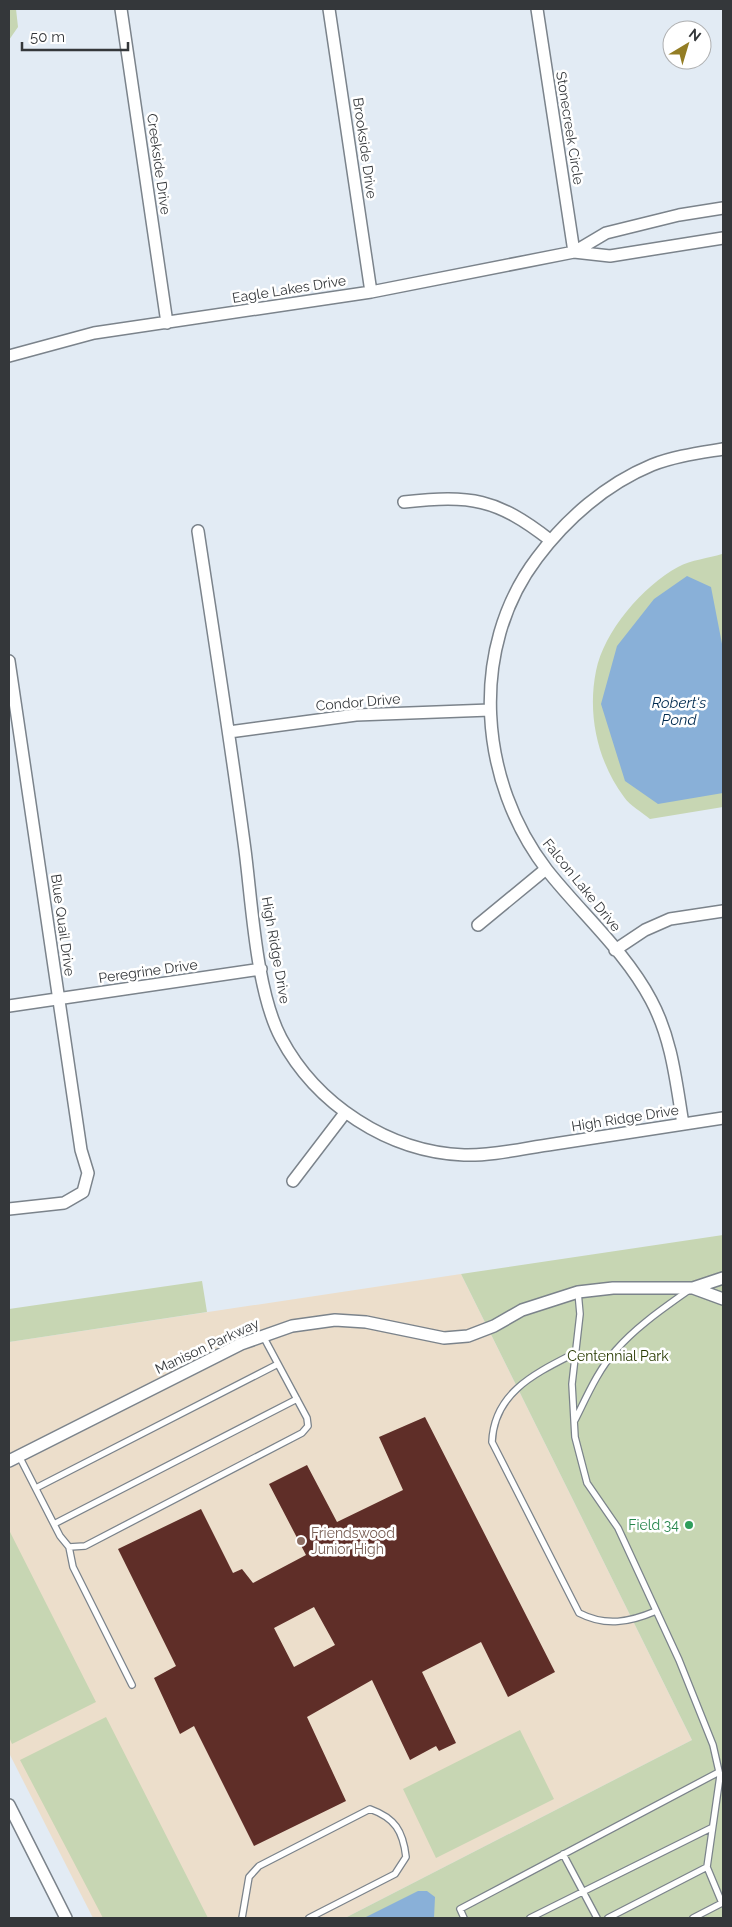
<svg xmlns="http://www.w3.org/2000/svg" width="732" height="1927" font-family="Raleway,sans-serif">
	<rect width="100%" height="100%" fill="#e2ebf4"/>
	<path fill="#ecdecb" d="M461,1274L692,1740L345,1918H93L9,1753V1342Z"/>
	<path fill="#c7d6b3" d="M9,9H16L18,27L9,40Z
		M722,554L723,807L650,819C642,812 630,806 624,797C598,762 587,715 596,671C604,631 643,586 678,567C691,560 709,558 722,554Z
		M723,1235V1918H345L692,1740L461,1274Z
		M202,1281L207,1312L9,1342V1309Z
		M9,1530L96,1702L12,1744L9,1737Z
		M106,1717L208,1918H103L20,1760Z
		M520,1730L554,1799L436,1858L403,1789Z"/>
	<path fill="#89b0d8" d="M687,576L711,587L723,649V793L658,804L625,781L601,704L617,646L654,599Z
		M418,1891H427L435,1897L434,1918H364Z"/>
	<path fill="#5f2e28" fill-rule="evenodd" d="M425,1417L555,1672L508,1697L481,1642L422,1672L456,1743L439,1751L436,1746L410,1760L372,1680L307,1717L346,1801L254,1846L194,1726L180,1734L154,1678L176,1666L118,1549L201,1509L233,1573L242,1569L253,1583L306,1555L269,1484L307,1465L337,1522L403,1490L379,1437ZM314,1607L335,1645L294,1667L274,1628Z"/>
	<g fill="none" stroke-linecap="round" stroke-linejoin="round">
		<g stroke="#7b838b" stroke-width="8">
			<path id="service" d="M578,1292L580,1314L572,1384L575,1437L587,1483L618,1528L679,1660L713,1745L720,1776L707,1867L722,1903L693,1918
				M575,1353C536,1373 494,1392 492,1442L579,1613C606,1627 630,1622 656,1611
				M575,1420C587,1396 598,1370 616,1350C637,1326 664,1308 689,1290
				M19,1456L60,1536L69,1547L73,1567L132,1685
				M36,1488L278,1364
				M54,1524L297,1399
				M69,1547L85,1546L302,1433L308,1426L307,1418L263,1336
				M563,1854L597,1918
				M242,1918L249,1877L259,1866L370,1809C395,1818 403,1831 406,1857L395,1874L309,1918
				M464,1918L460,1909L719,1772
				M530,1918L711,1828
				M608,1918L707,1867"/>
		</g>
		<g stroke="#7b838b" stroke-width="14">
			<path id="minor" d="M121,9L167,323
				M329,9L371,292
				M537,9L574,252
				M574,252L606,233L679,215L723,208
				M9,356L94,333L371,292L574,252L610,256L723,238
				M404,502C471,495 496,498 550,540
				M198,531C214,637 231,744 245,850C252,904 256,991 281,1038C316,1104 388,1152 464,1155C493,1156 525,1148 554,1144C610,1135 667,1127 723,1118
				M9,661L81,1150L88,1173L83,1192L64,1203L9,1209
				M229,732L356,715L490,710
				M478,925L546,869
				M615,950L645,930L670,919L723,911
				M9,1006L261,969
				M683,1124C676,1082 672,1039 651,1000C625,951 581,913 547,870C479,782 468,649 537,558C566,519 606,484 652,465C675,456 699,453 723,449
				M293,1181L345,1113
				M693,1288L723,1299
				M9,1461L241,1344L292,1326L335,1320L366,1322L444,1338L468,1336L494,1326L522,1310L578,1292L613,1288H693L723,1278
				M9,1805L66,1918"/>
		</g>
		<use href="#service" stroke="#fff" stroke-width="5.5"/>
		<use href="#minor" stroke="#fff" stroke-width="11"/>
	</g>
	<circle fill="#2e9e5b" stroke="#fff" stroke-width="2" cx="689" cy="1525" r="5"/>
	<circle fill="#8d6e63" stroke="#fff" stroke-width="2" cx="301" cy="1541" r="5"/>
	<g text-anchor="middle" stroke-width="5" stroke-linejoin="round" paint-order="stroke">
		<g font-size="14" fill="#34373a" stroke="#fff">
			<text transform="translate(570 128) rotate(81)" y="5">Stonecreek Circle</text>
			<text transform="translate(365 148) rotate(82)" y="5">Brookside Drive</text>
			<text transform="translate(159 164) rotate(82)" y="5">Creekside Drive</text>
			<text transform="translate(289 289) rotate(-9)" y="5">Eagle Lakes Drive</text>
			<text transform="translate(358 702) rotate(-5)" y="5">Condor Drive</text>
			<text transform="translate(582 885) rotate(51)" y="5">Falcon Lake Drive</text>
			<text transform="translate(63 925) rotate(82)" y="5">Blue Quail Drive</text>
			<text transform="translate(276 950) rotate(80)" y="5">High Ridge Drive</text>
			<text transform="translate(148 971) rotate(-8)" y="5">Peregrine Drive</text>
			<text transform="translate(625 1118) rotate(-9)" y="5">High Ridge Drive</text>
			<text transform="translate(207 1346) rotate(-25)" y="5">Manison Parkway</text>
		</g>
		<g font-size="14" fill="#283a00" stroke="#fff">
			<text x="618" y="1361">Centennial Park</text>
		</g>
		<g font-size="14" fill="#27864d" stroke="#fff" text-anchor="end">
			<text x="679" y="1530">Field 34</text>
		</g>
		<g font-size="14" fill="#785e54" stroke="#fff" text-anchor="start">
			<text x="311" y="1538">Friendswood<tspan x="311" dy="16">Junior High</tspan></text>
		</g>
		<g font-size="15" font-style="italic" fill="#002b50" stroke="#fff">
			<text x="679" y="708">Robert's<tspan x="679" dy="17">Pond</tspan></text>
		</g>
	</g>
	<rect width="732" height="1927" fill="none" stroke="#34373a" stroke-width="20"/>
	<g transform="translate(687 45) rotate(38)"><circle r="24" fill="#ffffff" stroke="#aeafb0"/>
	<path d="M0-4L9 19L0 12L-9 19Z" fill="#937d24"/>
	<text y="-8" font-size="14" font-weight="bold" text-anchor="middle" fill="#34373a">N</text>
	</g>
	<path d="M22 42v8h106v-8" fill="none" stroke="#34373a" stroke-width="2.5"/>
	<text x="30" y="42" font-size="15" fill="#34373a" stroke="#ffffff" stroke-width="4" paint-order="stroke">50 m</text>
</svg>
